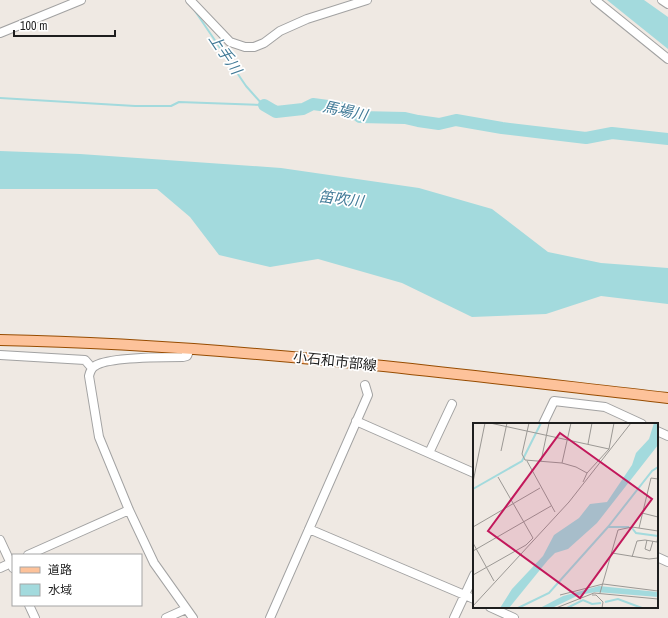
<svg xmlns="http://www.w3.org/2000/svg" width="668" height="618" font-family="'Archivo Narrow','Noto Sans JP',sans-serif">
	<rect width="100%" height="100%" fill="#efe9e3"/>
	<path fill="#a3dadd" d="M607,0H644L668,17V49Z
		M0,151L80,154L281,168L419,188L492,209L548,252L601,263L668,268V304L601,296L546,314L472,317L402,283L318,259L270,267L219,255L190,217L157,189H0Z"/>
	<g fill="none" stroke-linecap="round" stroke-linejoin="round">
		<path stroke="#a3dadd" stroke-width="2" d="M195,11L246,86L263,105
			M0,98L135,106H171L179,102L264,105"/>
		<path stroke="#a3dadd" stroke-width="12" d="M264,105L276,112L303,109L313,104L350,109L360,117L405,118L418,121L439,124L456,120L502,128L586,138L612,133L668,139"/>
		<g stroke="#a2a2a2" stroke-width="10">
			<path id="minor" d="M190,0L230,42L245,47H254L264,43L280,31L307,19L367,0
				M595,0L668,59
				M662,0L668,4
				M0,33L81,0
				M190,349L187,356L183,357C166,357 107,357 95,366C91,368 90,372 89,376L99,437L129,510L154,563L193,618
				M0,355L85,360L92,368
				M356,421L474,473
				M543,424L554,401L605,407L642,424
				M657,431L668,436
				M429,453L452,404
				M309,529L474,599
				M0,540L13,568
				M28,555L129,510
				M657,557L668,562
				M0,568L13,562
				M29,605L35,618
				M490,607L514,618
				M166,618L186,609
				M270,618L368,395L365,385
				M454,618L474,575"/>
		</g>
		<g stroke="#974c00" stroke-width="12">
			<path id="major" d="M0,340C224,344 446,373 668,398"/>
		</g>
		<use href="#minor" stroke="#fff" stroke-width="8"/>
		<use href="#major" stroke="#fdc29a" stroke-width="10"/>
	</g>
	<g text-anchor="middle" stroke-width="3.5" stroke-linejoin="round" paint-order="stroke">
		<g font-size="14" fill="#1e1e1e" stroke="#fff">
			<text transform="translate(335 361) rotate(6)" y="5">小石和市部線</text>
		</g>
		<g font-size="15" font-style="italic" fill="#417a97" stroke="#fff">
			<text transform="translate(225 54) rotate(56)" y="5">上手川</text>
			<text transform="translate(345 111) rotate(12)" y="5">馬場川</text>
			<text transform="translate(341 199) rotate(7)" y="5">笛吹川</text>
		</g>
	</g>
	<g transform="translate(473 423)">
		<rect width="185" height="185" fill="#efe9e3"/>
		<path d="M181,0H185V22L124,100L95,126L82,130L75,137L36,185H27L39,166L70,133L81,112L106,95L117,81L134,79L159,42L163,30L176,16ZM126,163L185,169V174L123,169L106,172L79,185H67L90,173Z" fill="#a3dadd"/>
		<path fill="none" stroke="#a3dadd" stroke-width="2" d="M0,66L49,38L68,0M135,104L179,48L185,44M135,104H156M159,105L163,110L185,113M132,179L145,176L169,185M45,185L76,170L135,104M94,185L110,177L119,181L128,180"/>
		<path fill="none" stroke="#9b9894" stroke-width="1" d="M17,0L136,26M56,0L49,31L52,37L89,40L103,44L114,50M115,21L119,0M28,28L34,0M54,38L82,89M68,38L76,0M89,40L98,0M0,59L12,0M110,59L114,50L136,26L141,0M169,90L185,94M0,104L67,65M166,105L178,55L185,56M174,117L172,126L177,128L180,118M0,120L21,158M0,128L78,83M139,130L176,136L185,135M159,134L164,118L172,117L184,119L185,113M0,152L53,122L60,115L25,54M127,170L145,107L159,104L185,108M87,172L130,161L185,168M119,172H123L130,179L129,185M0,183L96,79L158,0M83,185L121,170L185,176"/>
		<path fill="#c2185b" fill-opacity="0.15" stroke="#c2185b" stroke-width="2" d="M87,10L179,76L107,175L15,108Z"/>
		<rect width="185" height="185" fill="none" stroke="#1e1e1e" stroke-width="2"/>
	</g>
	<rect x="12" y="554" width="130" height="52" fill="#ffffff" stroke="#a5a5a5"/>
	<rect x="20" y="567" width="20" height="6" fill="#fdc29a" stroke="#a5a5a5"/>
	<text x="48" y="574" font-size="12" fill="#1e1e1e">道路</text>
	<rect x="20" y="584" width="20" height="12" fill="#a3dadd" stroke="#a5a5a5"/>
	<text x="48" y="594" font-size="12" fill="#1e1e1e">水域</text>
	<path d="M14 30v6h101v-6" fill="none" stroke="#1e1e1e" stroke-width="2"/>
	<text x="20" y="30" font-size="12" fill="#1e1e1e" stroke="#ffffff" stroke-width="3" paint-order="stroke">100 m</text>
</svg>
